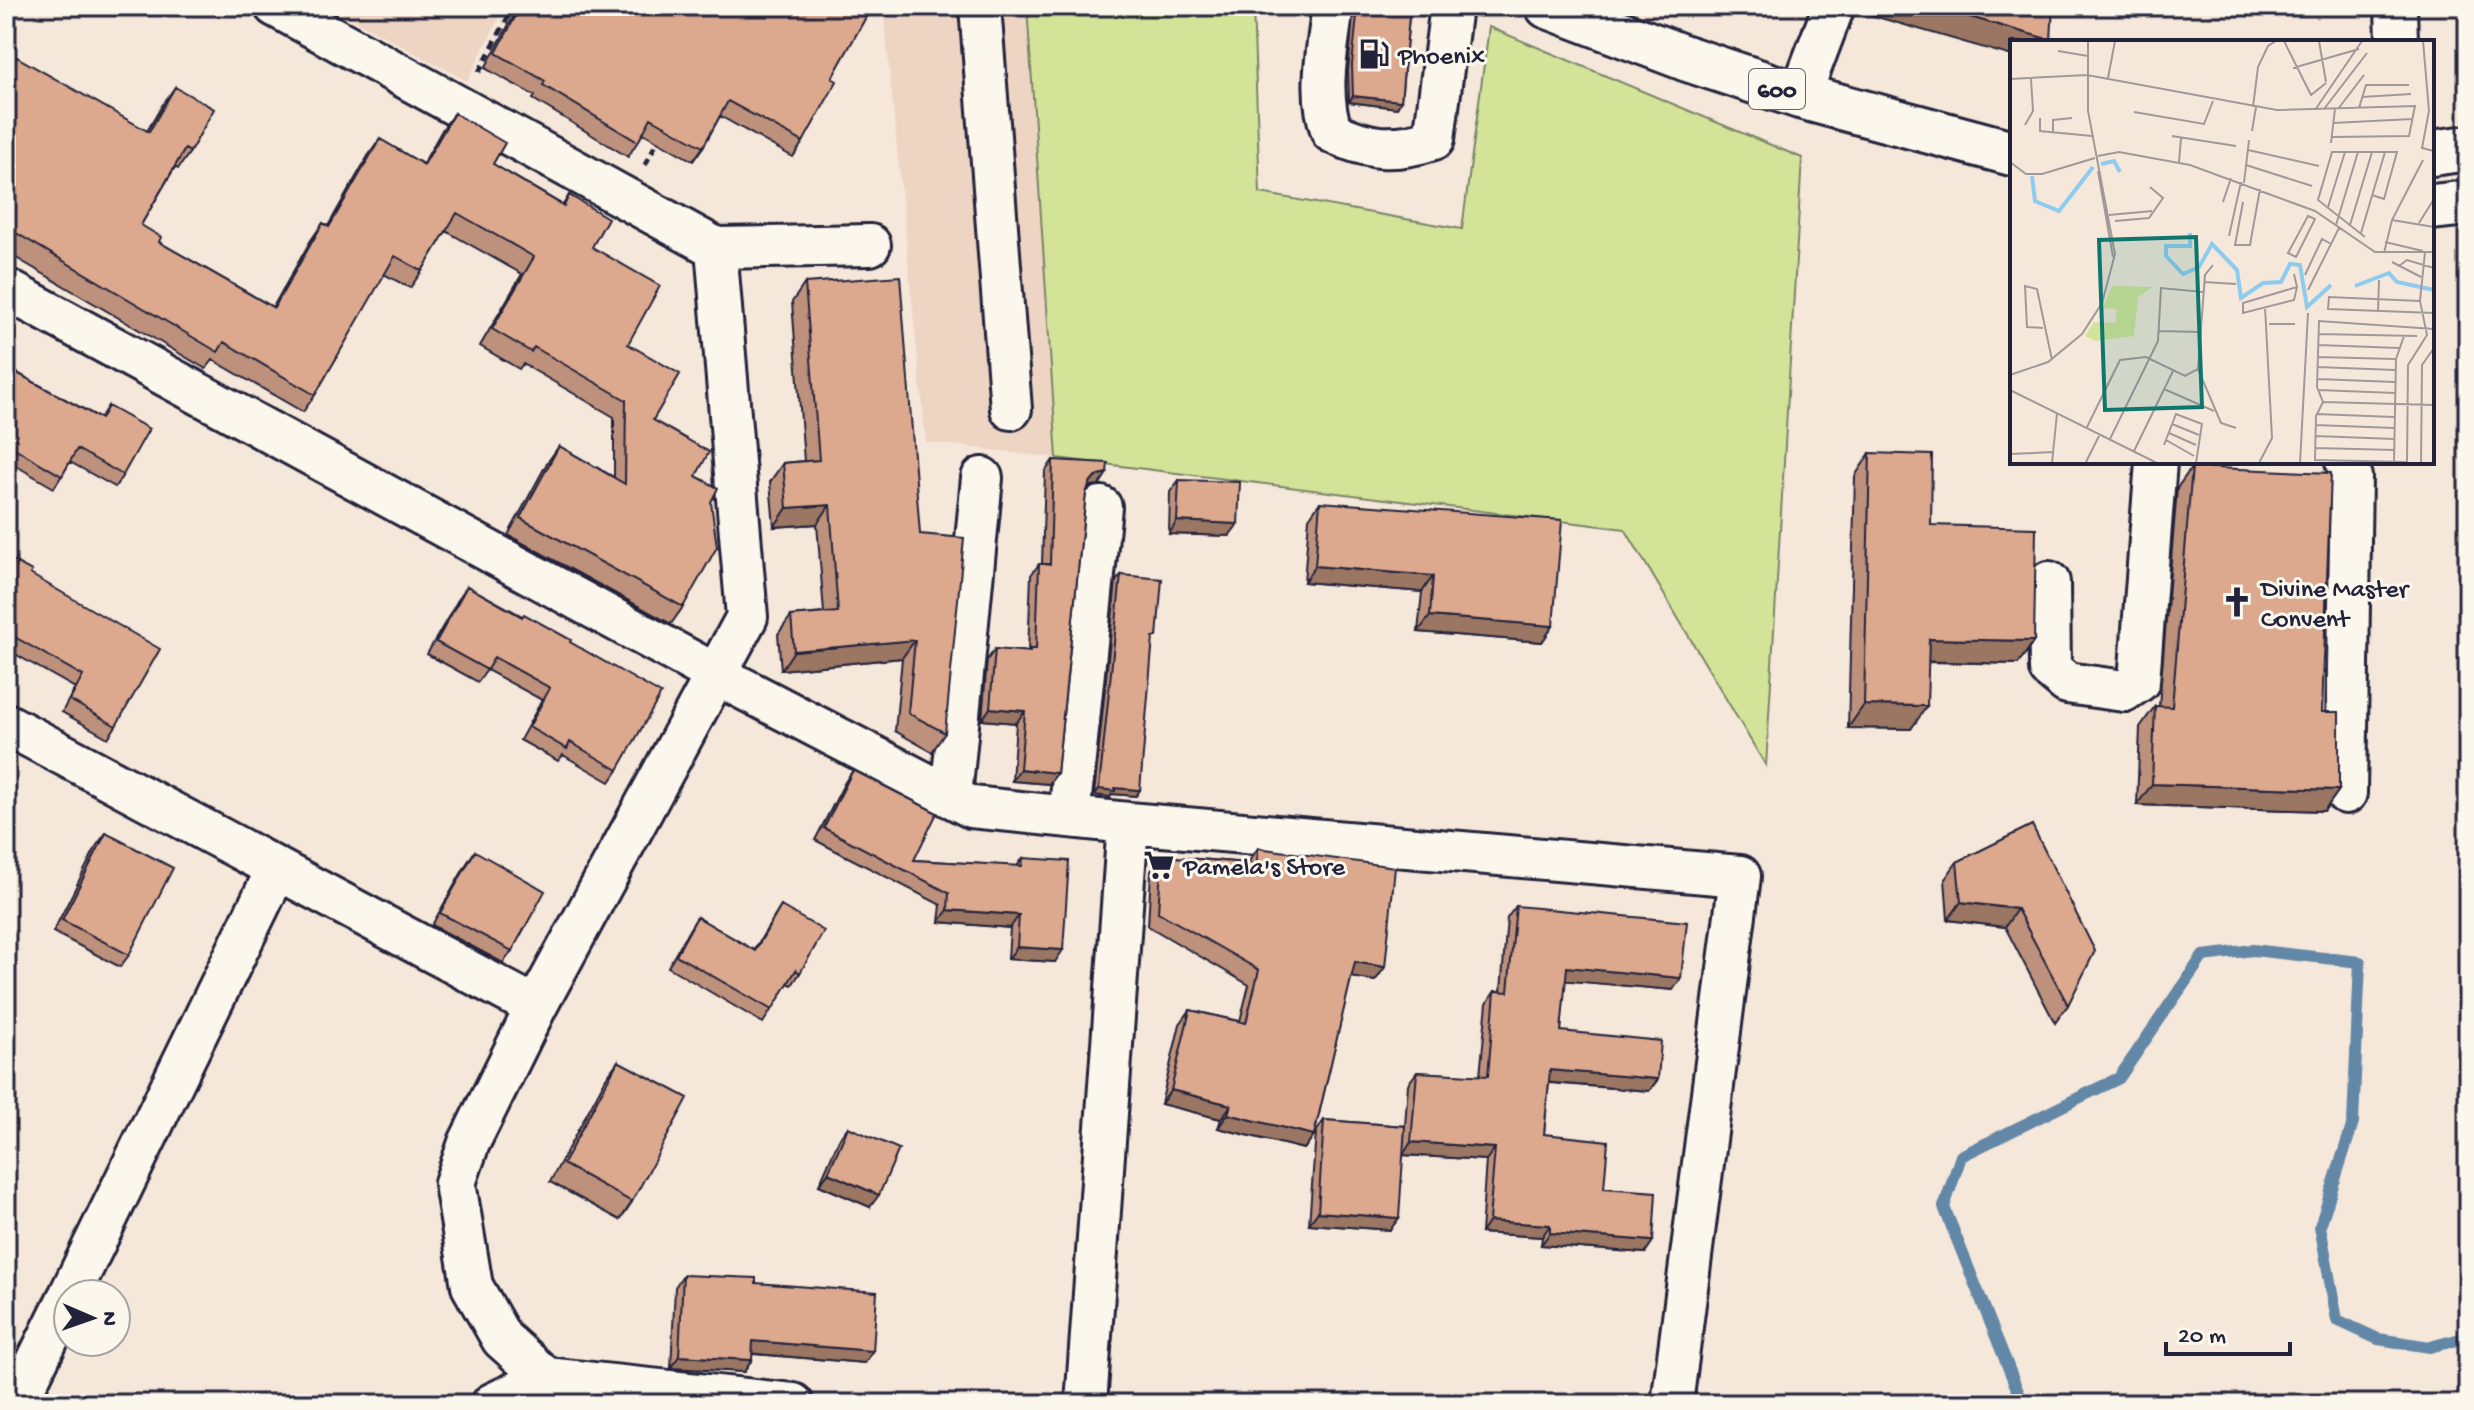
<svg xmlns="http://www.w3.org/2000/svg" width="2474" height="1410" font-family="'Gochi Hand',sans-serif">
	<rect width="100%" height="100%" fill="#f5e7d9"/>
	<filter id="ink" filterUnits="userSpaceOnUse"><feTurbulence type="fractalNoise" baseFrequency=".0125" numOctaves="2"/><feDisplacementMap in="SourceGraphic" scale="16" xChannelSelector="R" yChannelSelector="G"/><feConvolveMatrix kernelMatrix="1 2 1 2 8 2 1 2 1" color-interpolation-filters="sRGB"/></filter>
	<g filter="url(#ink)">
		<path fill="#eed4c3" d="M328,6H505L467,81Z
			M883,6H1027L1057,458L926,442Z"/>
		<path fill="#d3e498" stroke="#7a836a" stroke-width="2" d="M1027,6H1253L1260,193L1462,229L1489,27L1802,158L1766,766L1625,529L1057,458Z"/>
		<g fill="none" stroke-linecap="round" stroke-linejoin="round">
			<path stroke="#6388a7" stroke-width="12" d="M2023,1404L1944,1207L1961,1156L2119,1078L2203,956L2253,950L2360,962L2353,1123L2320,1226L2337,1320L2378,1339L2430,1347L2468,1337"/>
			<g stroke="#22223b" stroke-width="46">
				<path id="minor" d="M275,6L716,248L747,617L536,1007L469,1143L455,1183L472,1286L502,1339L546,1378L793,1404
					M980,6L1011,409
					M1333,6C1328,47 1317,93 1332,132C1369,150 1394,152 1434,139L1451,6
					M2396,6L2397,42
					M1800,96L1834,6
					M716,248L870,245
					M6,289L717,675L971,807L1128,823L1740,876L1672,1404
					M2346,462L2351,477L2346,793
					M2049,582L2050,669L2067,683L2124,691L2139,681L2156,462
					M6,724L536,1007
					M951,797L982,478
					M1069,817L1101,507
					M70,1294L277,869
					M16,1404L68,1298
					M492,1404L546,1378
					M1086,1404L1128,823"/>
			</g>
			<g stroke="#22223b" stroke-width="50">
				<path id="major" d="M1548,6L1685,58L1800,96L2012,153
					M2432,153L2468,148
					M2432,207L2468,203"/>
			</g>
			<path stroke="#22223b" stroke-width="5" stroke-dasharray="8 6" stroke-linecap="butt" d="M479,72L514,6
				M645,165L659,138"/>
			<use href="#minor" stroke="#fbf7ec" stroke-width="40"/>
			<use href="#major" stroke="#fbf7ec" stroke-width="44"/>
		</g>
		<path fill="#bd917b" stroke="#22223b" stroke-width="2" d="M519,6H847L832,78L803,142L793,157L720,116L703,147L693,161L643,133L628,157L533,99L535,96L485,68Z
			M1354,6H1410L1401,101L1397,108L1349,102L1348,71Z
			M6,51L147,131L163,104L175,87L190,152L178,169L175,167L141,225L159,242L273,307L311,240L323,223L328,226L368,156L380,139L423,164L442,130L454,113L493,164L563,205L569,195L592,247L628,344L653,420L696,476L711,502L683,607L671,624L508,535L547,463L559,446L614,477V417L523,364L519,369L480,346L522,274L446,231L422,271L410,288L384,274L315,395L303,412L213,360L206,369L6,252Z
			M805,283L920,534L945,733L932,752L895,731L902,658L781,670L778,634L791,616L824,613L817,524L774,527L770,482L783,463L804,461L792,302Z
			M6,367L100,418L108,406L123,475L115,487L70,462L54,488L6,460Z
			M1870,453L1931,525L2034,641L2018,664L1928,662L1911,729L1848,728L1855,476Z
			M1053,460L1107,473L1099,485L1091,486L1088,489L1086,493L1057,773L1049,784L1012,781L1016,723L982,720L987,660L995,649L1028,652L1031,575L1039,564H1042L1045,472Z
			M2192,467L2322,712L2339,790L2324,811L2137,805L2140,727L2155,706H2159L2177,488Z
			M1179,480L1229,536L1169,534L1170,492Z
			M1320,502L1553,626L1542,642L1418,632L1422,592L1304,582L1309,518Z
			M6,557L30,574L116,726L108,738L62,712L75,688L6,649Z
			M1121,575L1152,643L1136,796L1112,794L1110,797L1094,795L1116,581Z
			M467,586L570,642L618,770L610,782L563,755L558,761L520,740L542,700L487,670L478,682L427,654L459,598Z
			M853,770L914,860L1017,866L1023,858L1055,962L1008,959L1010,928L939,922L941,905L815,840L845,782Z
			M2032,825L2068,1005L2055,1023L2005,927L1948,920L1945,879L1957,862Z
			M106,833L129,955L120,967L53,932L97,845Z
			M1258,848L1385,967L1375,981L1351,977L1314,1135L1304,1149L1218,1128L1221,1119L1161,1104L1180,1024L1190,1010L1240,1021L1249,985L1148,926L1151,871L1162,856L1248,863Z
			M475,851L512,951L503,963L432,925L467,863Z
			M781,906L800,973L792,985L788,983L763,1023L668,967L689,930L697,917L754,950Z
			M1516,906L1673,990L1565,980L1561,1031L1658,1079L1649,1091L1549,1083L1544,1134L1604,1188L1645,1253L1541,1245L1542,1237L1481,1233L1486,1160L1403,1155L1390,1230L1309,1224L1316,1132L1324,1120L1405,1126L1408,1084L1417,1072L1480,1076L1487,1003L1495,991H1501L1507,918Z
			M618,1061L632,1202L620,1220L550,1182L606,1078Z
			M848,1127L870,1207L819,1185L839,1139Z
			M683,1275L756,1283L873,1351L865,1363L752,1354V1360L744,1372L671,1368L675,1287Z"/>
		<path fill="#9a7664" stroke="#22223b" stroke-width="2" d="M1860,6H1932L2051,40L2049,42H2012V56L1856,11Z
			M1353,96L1401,101L1397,108L1349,102Z
			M1107,473L1099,485L1091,486L1083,493L1091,481L1099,475Z
			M830,505L817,524L774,527L787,508Z
			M1177,521L1238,524L1229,536L1169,534Z
			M1315,566L1433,576L1422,592L1304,582Z
			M1430,616L1553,626L1542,642L1418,632Z
			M1929,639L2034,641L2018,664L1913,661Z
			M915,640L902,658L781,670L794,651Z
			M1864,705L1927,706L1911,729L1848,728Z
			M990,708L1025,711L1016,723L982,720Z
			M1020,769L1057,773L1049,784L1012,781Z
			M2152,784L2339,790L2324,811L2137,805Z
			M1115,788L1140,790L1136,796L1112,794L1110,797L1094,795L1099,789Z
			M1961,902L2017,909L2005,927L1948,920Z
			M948,910L1019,915L1010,928L939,922Z
			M1017,947L1063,950L1055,962L1008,959Z
			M1355,962L1385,967L1375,981L1345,976Z
			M1567,967L1681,978L1673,990L1558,980Z
			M1550,1070L1658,1079L1649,1091L1541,1082Z
			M1171,1090L1231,1105L1221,1119L1161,1104Z
			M1228,1114L1314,1135L1304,1149L1218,1128Z
			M1411,1142L1495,1148L1486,1160L1403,1155Z
			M828,1173L879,1195L870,1207L819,1185Z
			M1318,1212L1399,1218L1390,1230L1309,1224Z
			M1489,1221L1550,1225L1542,1237L1481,1233Z
			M1550,1233L1653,1241L1645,1253L1541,1245Z
			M753,1341L873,1351L865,1363L745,1353Z
			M679,1356L752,1360L744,1372L671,1368Z"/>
		<path fill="#dca98f" stroke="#22223b" stroke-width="2" d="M521,6H847L866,17L832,78L837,81L803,142L728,101L703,147L651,118L638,142L543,85L545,81L496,53Z
			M1358,6H1410L1401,101L1353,96L1352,65Z
			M1932,6H2053L2051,40Z
			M6,51L149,132L175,87L214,109L190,152L185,149L141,225L161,237L159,242L274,308L323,223L329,227L380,139L424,165L454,113L505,143L493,164L564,206L569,195L608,218L592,247L660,286L628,344L680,374L653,420L709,452L696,476L718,488L711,502L717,547L683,607L520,518L559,446L625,484L626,400L534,347L531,352L492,329L534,257L457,213L422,271L395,256L315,395L224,342L218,352L6,227Z
			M900,276L920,534L964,538L945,733L908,713L915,640L794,651L791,616L838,612L830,505L787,508L783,463L819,460L805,283Z
			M6,367L101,419L108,406L149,429L123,475L77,449L62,476L6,443Z
			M1870,453L1932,455L1931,525L2036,528L2034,641L1929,639L1927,706L1864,705Z
			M1053,460L1108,463L1107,473L1099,475L1091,481L1086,493L1057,773L1020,769L1025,711L990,708L995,649L1030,652V649H1036L1039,564H1050Z
			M2192,467L2331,473L2322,712H2339V790L2152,784L2155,706L2172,707Z
			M1179,480L1240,482L1238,524L1177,521Z
			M1320,502L1562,520L1553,626L1430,616L1433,576L1315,566Z
			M6,557L32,571L30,574L160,649L116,726L70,700L83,676L6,632Z
			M1121,575L1162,579L1157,637H1153L1140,790L1115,788V791L1099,789Z
			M467,586L522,617L524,614L571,640L570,642L661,694L618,770L570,742L567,749L529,727L550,688L494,657L487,670L436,642Z
			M853,770L937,813L914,860L1022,866L1023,858L1069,861L1063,950L1017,947L1019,915L948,910L949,893L824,828Z
			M2032,825L2095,951L2068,1005L2017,909L1961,902L1957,862Z
			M106,833L173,868L129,955L62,920Z
			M1258,848L1395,867L1385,967L1355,962L1314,1135L1228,1114L1231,1105L1171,1090L1190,1010L1246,1023L1259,970L1158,912L1162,856L1257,864Z
			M475,851L545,891L512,951L440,913Z
			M781,906L824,931L800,973L796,970L772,1010L676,955L697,917L755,951Z
			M1516,906L1687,922L1681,978L1567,967L1561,1031L1661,1041L1658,1079L1550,1070L1544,1134L1608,1141L1604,1188L1656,1192L1653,1241L1550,1233V1225L1489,1221L1495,1148L1411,1142L1417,1072L1488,1076L1495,991L1508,992Z
			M618,1061L688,1098L632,1202L563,1164Z
			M1324,1120L1405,1126L1399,1218L1318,1212Z
			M848,1127L899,1149L879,1195L828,1173Z
			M683,1275L756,1278V1283L877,1292L873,1351L753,1341L752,1360L679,1356Z"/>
	</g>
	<defs>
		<g id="fuel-bare" transform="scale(2.4)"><path d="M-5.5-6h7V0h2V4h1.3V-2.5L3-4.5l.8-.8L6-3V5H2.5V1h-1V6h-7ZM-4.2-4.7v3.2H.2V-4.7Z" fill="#22223b" stroke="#fbf7ec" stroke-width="2.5" paint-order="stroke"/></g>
		<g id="church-bare" transform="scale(2.4)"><path d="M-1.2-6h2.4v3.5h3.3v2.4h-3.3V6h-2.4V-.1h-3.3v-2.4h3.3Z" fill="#22223b" stroke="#fbf7ec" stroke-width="2.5" paint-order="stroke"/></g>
		<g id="supermarket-bare" transform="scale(2.4)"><path d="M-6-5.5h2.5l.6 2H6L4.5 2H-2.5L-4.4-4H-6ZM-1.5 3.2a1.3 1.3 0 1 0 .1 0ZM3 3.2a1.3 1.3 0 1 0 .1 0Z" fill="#22223b" stroke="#fbf7ec" stroke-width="2.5" paint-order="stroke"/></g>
	</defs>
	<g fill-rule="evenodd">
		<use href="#fuel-bare" x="1374" y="54"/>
		<use href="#church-bare" x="2237" y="602"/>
		<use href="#supermarket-bare" x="1159" y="865"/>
	</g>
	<g text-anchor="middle" stroke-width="6" stroke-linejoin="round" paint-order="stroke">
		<rect fill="#fbf7ec" stroke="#636270" stroke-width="2" x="1749" y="69" width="56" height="40" rx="6"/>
		<g font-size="24" font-weight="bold" fill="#22223b">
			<text x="1777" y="97">600</text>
		</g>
		<g font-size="26" fill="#22223b" stroke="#fbf7ec" text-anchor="start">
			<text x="1398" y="63">Phoenix</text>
			<text x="2261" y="596">Divine Master<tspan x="2261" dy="30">Convent</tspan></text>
			<text x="1183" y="874">Pamela's Store</text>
		</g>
	</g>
	<g transform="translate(2010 40)">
		<rect width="424" height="424" fill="#f5e7d9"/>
		<path d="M102,246L143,247L128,257L124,296L85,301L75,296L84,282L105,283L107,269L93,268Z" fill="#d3e498"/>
		<path fill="none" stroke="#8eccef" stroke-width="4" d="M91,124L104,121L110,132M22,136L25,161L49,171L83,127M180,193V206H156V216L173,234L189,227L202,204L227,230L231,258L253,243L271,242L280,224L290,225L297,267L321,245M345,246L379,233L387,242L424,250"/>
		<path fill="none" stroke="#a1989a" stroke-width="2" d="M274,1L301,55L316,43M309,1L316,42M413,1L419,71L412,108L424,111M48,11L78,16M283,28L349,9M98,38L105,1M0,39L77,35L267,70L405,66L399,96L322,97M352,57L401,54M243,67L248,27L258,6L266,1M349,68L356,45H399M314,69L357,13M328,69L354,35M305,70L352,1M124,72L194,84L203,61M30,78V91L82,96M323,83L402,79M15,85L23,71L21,39M242,91L246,67M43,92V80L62,78M162,96L226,106M321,103L325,69M238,110L309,126M88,116L109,112L180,125L305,171L365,212H424M0,122L16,134H32L85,118M169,122L171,98M236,125L302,146M88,131L103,217M234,143L239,100M213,162L221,138M233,162L225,205H240L250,149M318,167L335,112M99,175L142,171M298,176L305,179L286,217L278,213ZM382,180L424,187M105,181L139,178L153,158L140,147M409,183L424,159M326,185L348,112M340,185L362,112M351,193L375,112M219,196L231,142M355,197L308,160L322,112H387L374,159L362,155M375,202L413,211M374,213L382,180L413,120M382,222L411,237M389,226L397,220L424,228M284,234L287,247L284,260L233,273V263L287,247M295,235L312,199L321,204M194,242L226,244M298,250L329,188M410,261L319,257L318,269L424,273M368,271L369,240M259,284H285M33,288L17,287L15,246L27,249L42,320M149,291L191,292M308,294L407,296M308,305L389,308M308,317L385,319M307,327L385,330M188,329L211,383L226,388M0,335L38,322L72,294L92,263L105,214L78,71V1M307,339L385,342M154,349L204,371M0,350L147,423M308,350L385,353M313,362L424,365M306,374L384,377M162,384L189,395M305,385L385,388M77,387L110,320L136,317L175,336L188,329L195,235L203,225M159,393L186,405M305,396L385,399M100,399L148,301L151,248L193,252M156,400L184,416M154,405L166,374L192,384L186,423M305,408L385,410M124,411L163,331M0,414L43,412M76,422L90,394M384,422L386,319L394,296M397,422L305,420L306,376L313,362L307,347L309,281L424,289M42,423L47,373M249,423L262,398L255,267M290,423L298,273M397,423L398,325L417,295L410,261L415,212M411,423L412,325L424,308M423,423L424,326"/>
		<path fill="#0f766e" fill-opacity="0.15" stroke="#0f766e" stroke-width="4" d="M186,197L192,367L95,370L89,200Z"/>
		<rect width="424" height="424" fill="none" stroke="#22223b" stroke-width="4"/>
	</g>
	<rect width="2474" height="1410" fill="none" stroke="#fbf7ec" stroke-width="32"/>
	<rect x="16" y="16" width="2442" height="1378" fill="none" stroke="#22223b" stroke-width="3" filter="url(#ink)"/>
	<g transform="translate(92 1318) rotate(92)"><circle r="38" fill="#fbf7ec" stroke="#a4a2a5" stroke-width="2"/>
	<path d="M0-6L14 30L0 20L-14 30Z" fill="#22223b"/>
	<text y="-12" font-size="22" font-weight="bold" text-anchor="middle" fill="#22223b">N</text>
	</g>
	<path d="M2166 1342v12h124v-12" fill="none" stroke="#22223b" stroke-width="4"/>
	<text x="2178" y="1342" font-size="24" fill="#22223b" stroke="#fbf7ec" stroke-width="6" paint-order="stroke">20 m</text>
</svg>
